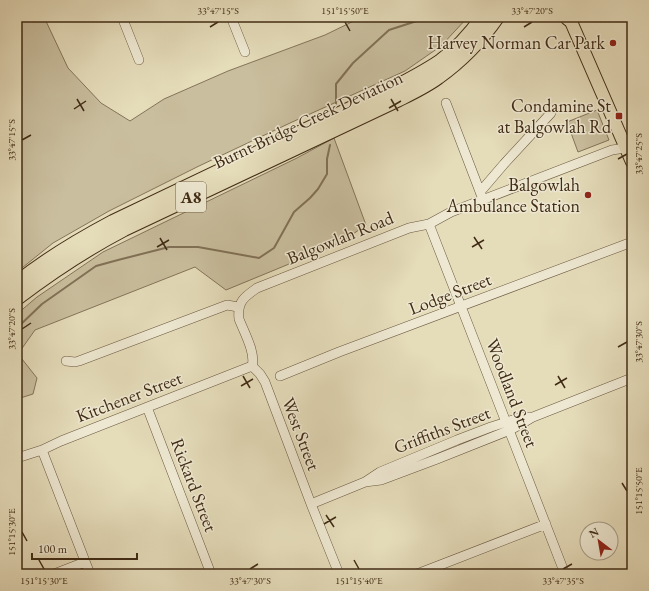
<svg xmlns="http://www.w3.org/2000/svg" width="649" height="591" font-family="'EB Garamond',serif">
	<rect width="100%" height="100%" fill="#e5dcba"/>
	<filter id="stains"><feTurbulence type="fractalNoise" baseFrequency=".005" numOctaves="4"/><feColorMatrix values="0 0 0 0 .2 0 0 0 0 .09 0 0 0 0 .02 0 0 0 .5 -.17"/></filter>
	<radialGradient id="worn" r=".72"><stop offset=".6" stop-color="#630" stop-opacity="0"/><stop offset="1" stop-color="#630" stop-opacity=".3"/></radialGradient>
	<path fill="#c9be9e" stroke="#84745a" d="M17,17H44L68,68L101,103L130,121L164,99L228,71L325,35L360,18L368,17H468L441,46L405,71L290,123L199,166L109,211L53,243L17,272Z
		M597,110L609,140L578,152L567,122Z
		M334,138L366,225L340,243L226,290L195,267L35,330L18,354L37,378L33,394L17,399V314L37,297L103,252L297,158Z"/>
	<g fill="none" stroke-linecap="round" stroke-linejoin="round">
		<path stroke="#817156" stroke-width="2" d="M336,105V84L353,63L389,30L429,17
			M17,328L42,304L96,266L118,260L169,247H198L259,258L274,248L294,212L310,198L318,189L327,174V159L330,145"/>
		<g stroke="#69573e" stroke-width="10">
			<path id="minor" d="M122,17L139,60
				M231,17L245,52
				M446,103L482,197
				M480,192L504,164L551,113
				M429,224L565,574
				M66,361L75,362L79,361L227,305L238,307
				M252,366C256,353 244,332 239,319C237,302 244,297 257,288L409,228L429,224L451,212L612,150L632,147
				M252,366L260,374L265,382L311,504L339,574
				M280,376L339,352L632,242
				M147,407L211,574
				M42,450L90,574
				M17,458L42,450L61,441L252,366
				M365,482L381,480L437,459L510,430L523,423L533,417L632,378
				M311,504L365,482L380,472L457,440L491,427L522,417H530
				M54,574L85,562
				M417,574L546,524"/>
		</g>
		<g stroke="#402b15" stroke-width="14">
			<path id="major" d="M569,17L632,162"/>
		</g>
		<g stroke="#402b15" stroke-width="16">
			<path id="highway" d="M567,17L569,19L570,17
				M17,283C47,259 79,240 113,222L392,89C409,80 425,72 441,61C456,50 472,32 483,17
				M17,298C51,272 86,249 124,229L397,100C411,93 426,86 438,77C462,60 481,40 497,17"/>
		</g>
		<use href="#minor" stroke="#eee8d2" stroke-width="9"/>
		<use href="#major" stroke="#e5dcba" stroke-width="12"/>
		<use href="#highway" stroke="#e5dcba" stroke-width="14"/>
	</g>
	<path fill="none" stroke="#402b15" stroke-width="1.5" d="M345,22L350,31M210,27L218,22M524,27L532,22M77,99L84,111M391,99L398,111M389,108L401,101M74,109L86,101M22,140L31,135M618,159L627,154M474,237L482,249M160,238L167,250M157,247L169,240M472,247L484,240M22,329L31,323M618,347L627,342M243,376L250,388M558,376L565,388M555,385L567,378M241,386L253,379M622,483L627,491M326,515L334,527M324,524L336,517M22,532L27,541M39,560L44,569M354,560L359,569M250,569L258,564M563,569L572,564"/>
	<g fill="#8f2418" stroke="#eee8d2" stroke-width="1.5">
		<circle cx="613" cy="43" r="4"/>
		<rect x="615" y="112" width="8" height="8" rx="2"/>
		<circle cx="588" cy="195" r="4"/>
	</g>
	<g text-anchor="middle" stroke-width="3" stroke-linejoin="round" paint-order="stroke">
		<rect fill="#eee8d2" stroke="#74644e" stroke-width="1" x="176" y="182" width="30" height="30" rx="3"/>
		<g font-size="17" font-weight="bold" fill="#402b15">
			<text x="191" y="203">A8</text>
		</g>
		<g font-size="18" fill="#402b15" stroke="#eee8d2" text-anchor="end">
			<text x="605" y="49">Harvey Norman Car Park</text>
			<text x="611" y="112">Condamine St<tspan x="611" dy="21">at Balgowlah Rd</tspan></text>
			<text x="580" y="191">Balgowlah<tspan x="580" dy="21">Ambulance Station</tspan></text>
		</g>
		<g font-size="18" fill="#402b15" stroke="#eee8d2">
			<text transform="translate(308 120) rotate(-25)" y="6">Burnt Bridge Creek Deviation</text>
			<text transform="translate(340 238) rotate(-22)" y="6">Balgowlah Road</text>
			<text transform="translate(450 294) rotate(-21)" y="6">Lodge Street</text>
			<text transform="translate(512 393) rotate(69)" y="6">Woodland Street</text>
			<text transform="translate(129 397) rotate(-21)" y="6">Kitchener Street</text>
			<text transform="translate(442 430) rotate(-21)" y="6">Griffiths Street</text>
			<text transform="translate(301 434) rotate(69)" y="6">West Street</text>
			<text transform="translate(194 485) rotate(69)" y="6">Rickard Street</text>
		</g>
	</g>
	<rect width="649" height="591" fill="none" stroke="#e5dcba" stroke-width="44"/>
	<g transform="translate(599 541) rotate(329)"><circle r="19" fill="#eee8d2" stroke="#a89c86"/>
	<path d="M0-3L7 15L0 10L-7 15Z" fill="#8f2418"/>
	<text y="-6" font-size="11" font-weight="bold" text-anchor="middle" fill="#402b15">N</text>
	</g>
	<path d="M32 553v6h105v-6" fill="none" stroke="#402b15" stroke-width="2"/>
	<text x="38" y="553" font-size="12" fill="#402b15" stroke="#eee8d2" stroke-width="3" paint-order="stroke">100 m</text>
	<rect x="22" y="22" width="605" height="547" fill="none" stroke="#402b15" stroke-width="1.5"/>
	<g font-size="10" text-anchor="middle" fill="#402b15">
		<text x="218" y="14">33°47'15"S</text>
		<text x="345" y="14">151°15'50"E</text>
		<text x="532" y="14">33°47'20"S</text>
		<text transform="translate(11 140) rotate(-90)" y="4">33°47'15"S</text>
		<text transform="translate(638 154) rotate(-90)" y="4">33°47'25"S</text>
		<text transform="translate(11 329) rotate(-90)" y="4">33°47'20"S</text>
		<text transform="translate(638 342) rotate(-90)" y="4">33°47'30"S</text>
		<text transform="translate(638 491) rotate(-90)" y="4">151°15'50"E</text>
		<text transform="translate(11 532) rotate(-90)" y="4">151°15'30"E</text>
		<text x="44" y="584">151°15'30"E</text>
		<text x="250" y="584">33°47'30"S</text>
		<text x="359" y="584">151°15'40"E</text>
		<text x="563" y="584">33°47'35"S</text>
	</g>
	<rect width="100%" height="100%" filter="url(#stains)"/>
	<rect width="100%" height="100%" fill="url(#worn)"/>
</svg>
